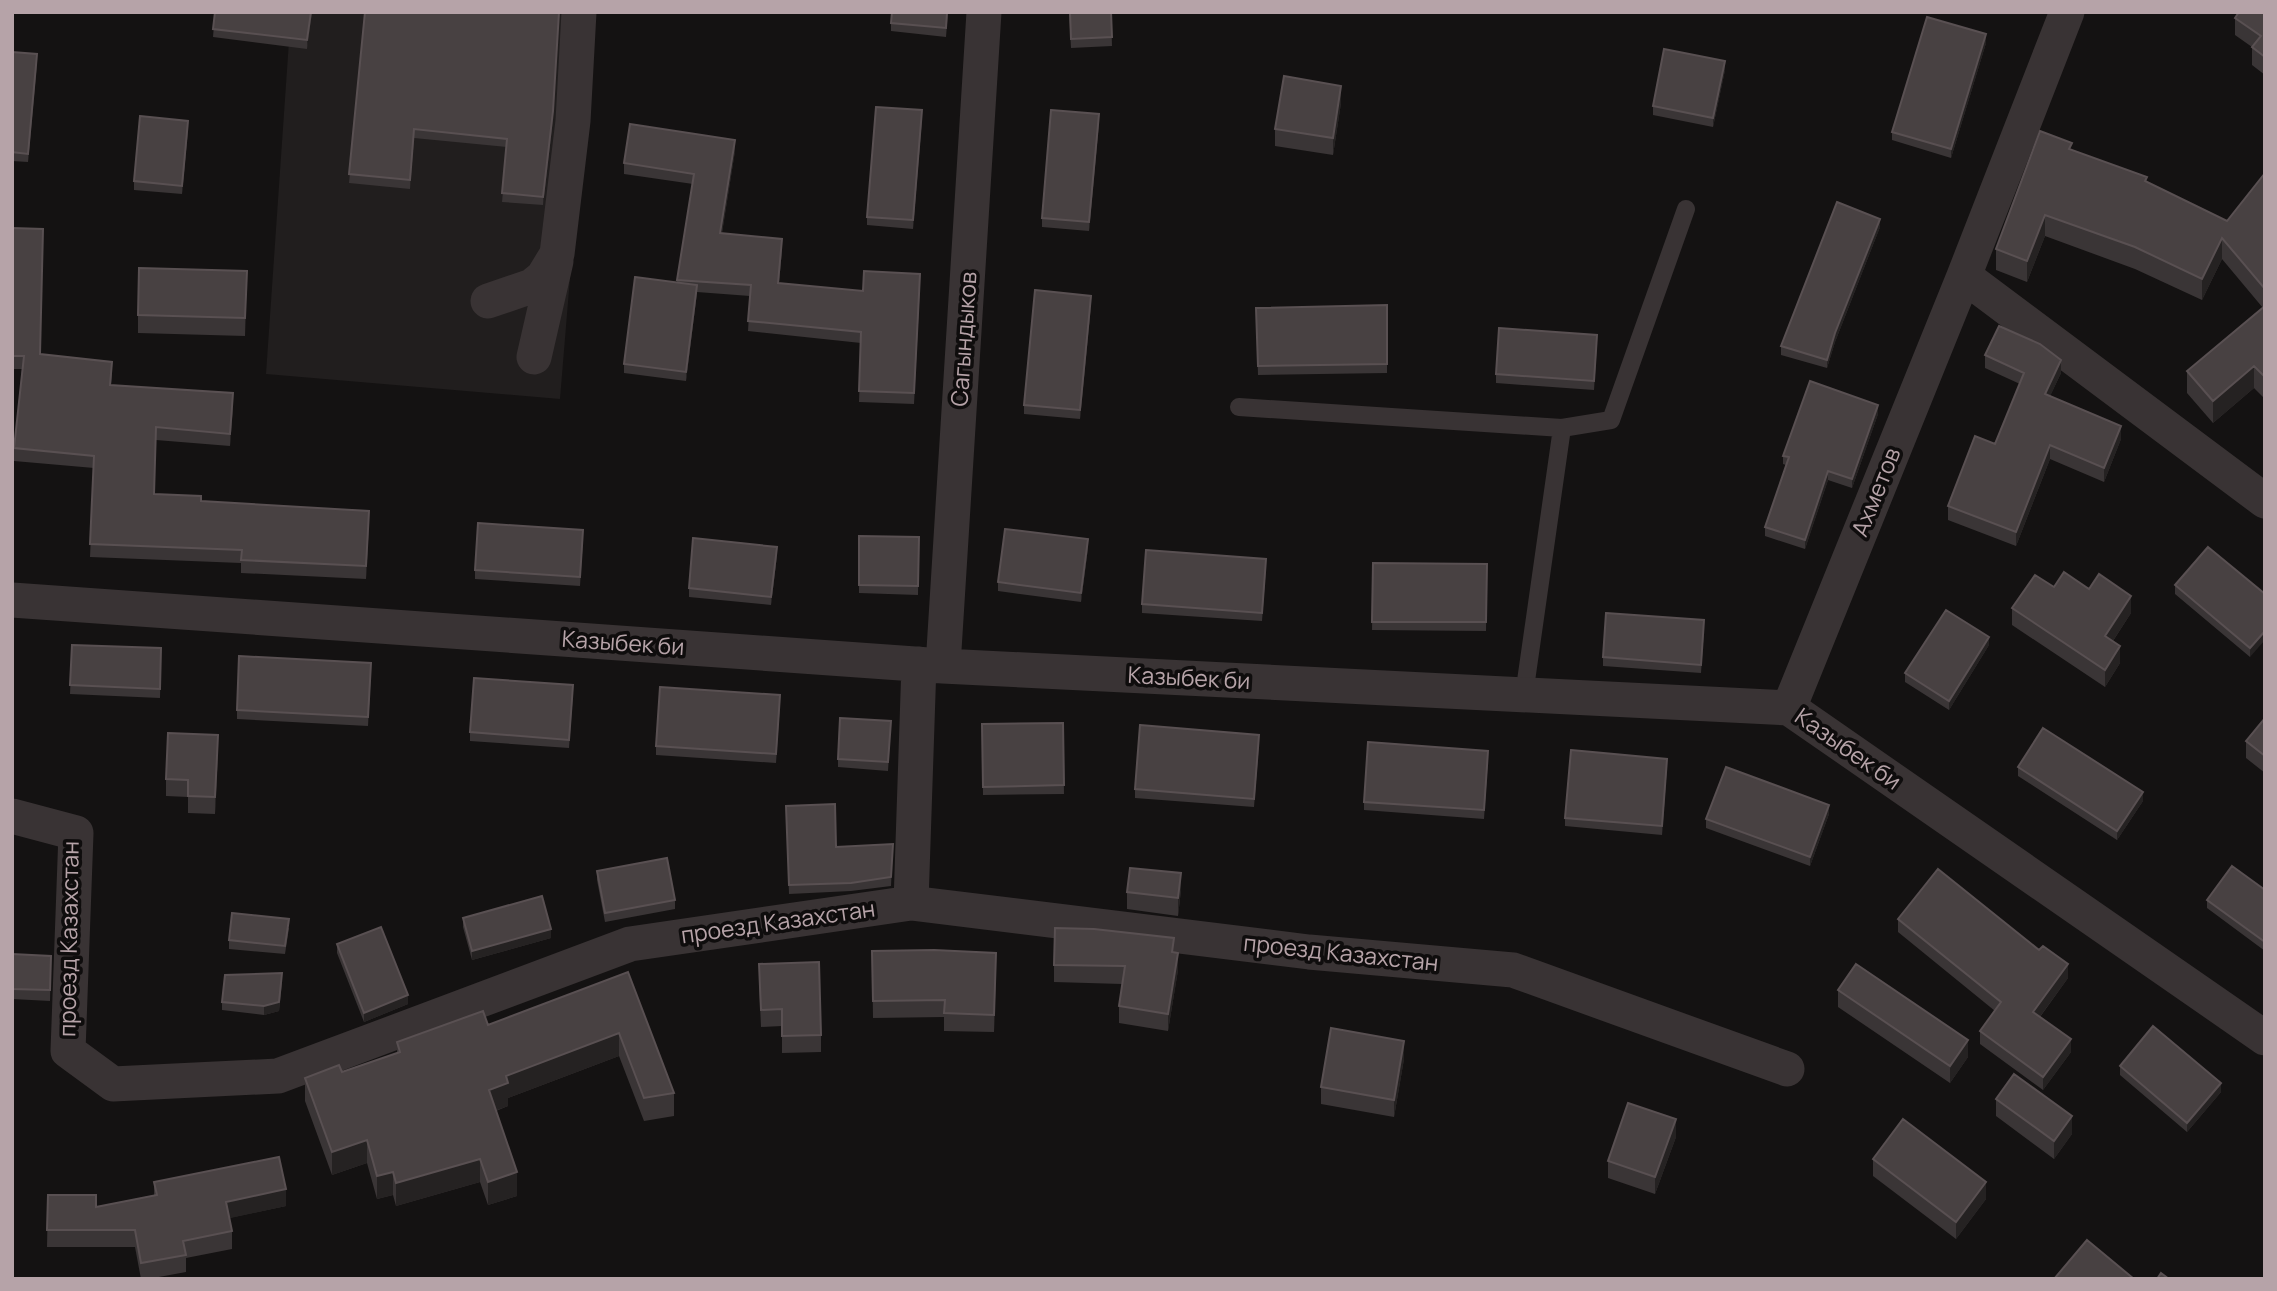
<svg xmlns="http://www.w3.org/2000/svg" width="2277" height="1291" font-family="Manrope,sans-serif">
	<rect width="100%" height="100%" fill="#141212"/>
	<path fill="#211e1e" d="M291,12H592L560,399L266,374Z"/>
	<g fill="none" stroke-linecap="round" stroke-linejoin="round">
		<path stroke="#393334" stroke-width="18" d="M1239,407L1562,428
			M1524,695L1562,428L1611,420L1686,209"/>
		<path stroke="#393334" stroke-width="35" d="M1964,276L2265,501
			M488,301L532,286L543,277L557,254L573,121L579,12
			M534,357L556,261
			M12,600L943,666L1789,708L2265,1038
			M943,666L984,12
			M1789,708L1964,276L2067,12
			M12,816L76,833L68,1051L113,1084L278,1076L630,944L911,903L1309,952L1513,970L1787,1069
			M911,903L919,664"/>
	</g>
	<path fill="#3a3536" d="M215,12H312L307,49L213,37Z
		M365,12L553,119L543,205L502,202L507,147L414,138L410,189L349,183Z
		M948,12L946,37L891,31V23Z
		M1069,12H1111L1112,46L1071,48Z
		M2265,12V75L2252,65V47L2235,35V18Z
		M1986,43L1951,158L1892,140V132Z
		M12,52L37,63L28,162L12,161Z
		M1725,70L1713,127L1653,115V106Z
		M1341,103L1333,155L1275,146V129Z
		M922,119L913,229L867,225V217Z
		M1099,123L1089,231L1042,227V218Z
		M188,130L182,194L134,190V181Z
		M2072,150L2147,182L2227,221L2265,173V399L2254,388L2213,423L2187,393V371L2263,308L2222,259L2202,300L2135,269L2045,236L2027,282L1996,270V249Z
		M735,151L722,233L782,250L779,283L863,291L920,285L914,404L859,402L861,343L748,331L750,296L697,292L686,381L624,373V364L677,282L693,184L624,174V163Z
		M1880,227L1835,342L1827,368L1781,355V346Z
		M12,228L40,354L112,374L111,385L233,406L230,446L156,440L154,494L201,501L369,524L366,579L241,573V563L90,557L94,468L14,461V448L22,369H12Z
		M247,271L245,336L138,333V315Z
		M1091,305L1080,419L1024,414V405Z
		M1387,305V373L1258,375L1256,308Z
		M1597,344L1594,390L1496,383V374Z
		M1985,355L2061,373L2050,396L2121,439L2104,482L2050,459L2016,546L1948,520V506L1995,444L2020,384L1985,368Z
		M1878,414L1852,488L1828,480L1805,549L1765,536V527L1786,465L1783,464V456Z
		M859,536L919,537L918,595L859,593Z
		M583,539L580,586L475,579V570Z
		M1088,548L1081,602L998,591V582Z
		M777,555L771,605L689,597V588Z
		M1373,563L1487,564L1486,631L1372,630Z
		M1266,567L1262,621L1142,613V604Z
		M2175,585L2265,594L2250,657L2175,594Z
		M2054,587L2089,589L2131,613L2113,641L2120,663L2105,687L2012,625V608Z
		M1704,629L1701,673L1603,666V657Z
		M72,645L161,648L160,698L70,694Z
		M1989,645L1949,710L1905,682V673Z
		M371,671L368,726L237,719V710Z
		M573,694L569,748L470,741V732Z
		M780,704L776,763L656,755V746Z
		M2265,718V773L2246,758V741Z
		M891,721L888,771L838,767V759Z
		M1063,723L1064,794L983,795L982,724Z
		M1259,744L1254,807L1135,798V789Z
		M218,752L215,814L188,813V797L166,796V779Z
		M1488,760L1484,819L1364,810V802Z
		M1667,767L1662,835L1565,826V818Z
		M2018,767L2143,801L2117,840L2018,776Z
		M786,806L836,847L893,844L891,886L851,891L789,894Z
		M1829,814L1810,866L1706,828V819Z
		M597,871L675,900V909L605,922L597,880Z
		M1181,890L1178,916L1127,909V892Z
		M2265,890V951L2207,908V900Z
		M463,918L551,938L472,960L463,927Z
		M1898,919L2068,978L2040,1017L2071,1052L2043,1090L1980,1044V1031L1995,1011L1898,932Z
		M289,928L285,954L229,949V940Z
		M337,944L408,1004L364,1022L337,953Z
		M872,951L996,970L994,1032L944,1031V1017L873,1018Z
		M1174,953L1178,970L1168,1031L1119,1023V1006L1122,984L1054,982V965Z
		M12,954L51,956L50,1001L12,999Z
		M628,972L674,1093V1116L644,1121L619,1056L508,1098V1106L496,1111L517,1196L488,1205L480,1182L396,1206L393,1195L377,1199L367,1163L332,1175L305,1101V1078L342,1072L397,1053V1042L488,1025Z
		M759,981L821,1035V1052L782,1053V1026L761,1027Z
		M282,982L279,1011L264,1015L222,1010V1002Z
		M1838,990L1968,1057L1950,1083L1838,1007Z
		M1404,1059L1394,1117L1321,1104V1087Z
		M2120,1066L2221,1092L2187,1132L2120,1075Z
		M1996,1099L2072,1134L2054,1159L1996,1116Z
		M1676,1137L1655,1194L1608,1178V1161Z
		M1873,1159L1986,1199L1956,1239L1873,1176Z
		M154,1182L286,1206L229,1218L232,1231V1249L186,1258V1272L148,1279H141L135,1247H47L48,1195L96,1207L154,1195Z"/>
	<path fill="#252222" d="M311,12H312L307,49V40Z
		M559,12L553,119L543,205V197Z
		M1986,34V43L1951,158V149Z
		M37,54V63L28,162V154Z
		M1725,61V70L1713,127V118Z
		M1341,86V103L1333,155V138Z
		M922,110V119L913,229V220Z
		M1099,114V123L1089,231V222Z
		M188,121V130L182,194V186Z
		M414,129V138L410,189V180Z
		M735,140V151L720,244V233Z
		M2045,215V236L2027,282V261Z
		M1880,219V227L1835,342L1827,368V360L1835,333Z
		M2222,238V259L2202,300V279Z
		M782,239V250L778,294V283Z
		M697,285V293L686,381V372Z
		M1091,296V305L1080,419V410Z
		M2061,360V373L2045,407V394Z
		M2254,366V388L2213,423V401Z
		M233,393V406L230,446V434Z
		M1878,405V414L1852,488V479Z
		M2121,426V439L2104,482V468Z
		M2050,445V459L2016,546V532Z
		M1828,471V480L1805,549V540Z
		M369,511V524L366,579V566Z
		M1088,539V548L1081,602V593Z
		M777,547V555L771,605V597Z
		M2131,596V613L2105,653V636Z
		M2265,631V640L2250,657V648Z
		M1989,637V645L1949,710V701Z
		M2120,646V663L2105,687V670Z
		M218,735V752L215,814V797Z
		M1667,759V767L1662,835V826Z
		M2143,792V801L2117,840V831Z
		M1829,805V814L1810,866V857Z
		M1181,873V890L1178,916V898Z
		M551,929V938L472,960V951Z
		M996,953V970L994,1032V1015Z
		M1178,953V970L1168,1031V1014Z
		M2068,964V978L2033,1026V1012Z
		M282,973L279,1011L264,1015V1006Z
		M408,995V1004L364,1022V1013Z
		M619,1033V1056L508,1098V1106L489,1113V1090L506,1076Z
		M2071,1039V1052L2043,1090V1077Z
		M1968,1040V1057L1950,1083V1066Z
		M1404,1041V1059L1394,1117V1100Z
		M2221,1083V1092L2187,1132V1123Z
		M2072,1116V1134L2054,1159V1141Z
		M1676,1119V1137L1655,1194V1177Z
		M367,1140V1163L332,1175V1152Z
		M480,1159V1182L396,1206V1183Z
		M393,1172V1195L377,1199V1176Z
		M517,1172V1196L488,1205V1182Z
		M1986,1182V1199L1956,1239V1222Z
		M286,1189V1206L226,1219V1202Z"/>
	<path fill="#484142" stroke="#595052" stroke-width="2" d="M215,12H311L307,40L213,29Z
		M365,12H559L553,111L543,197L502,193L507,139L414,129L410,180L349,174Z
		M892,12H947L946,28L891,23Z
		M1070,12H1111L1112,37L1071,39Z
		M2239,12H2265V57L2252,47L2261,36L2235,18Z
		M1927,17L1986,34L1951,149L1892,132Z
		M1664,49L1725,61L1713,118L1653,106Z
		M12,52L37,54L28,154L12,152Z
		M1284,76L1341,86L1333,138L1275,129Z
		M876,107L922,110L913,220L867,217Z
		M1051,110L1099,114L1089,222L1042,218Z
		M140,116L188,121L182,186L134,181Z
		M630,124L735,140L720,233L782,239L778,283L863,291L864,271L920,274L914,393L859,391L861,332L748,321L751,285L677,280L694,174L624,163Z
		M2040,131L2072,143L2069,149L2147,177L2145,181L2227,221L2265,173V289L2222,238L2202,279L2135,247L2045,215L2027,261L1996,249Z
		M1837,202L1880,219L1835,333L1827,360L1781,346Z
		M12,228L43,229L40,354L112,362L110,385L233,393L230,434L156,427L154,494L201,496V501L369,511L366,566L241,560L242,550L90,544L94,456L14,448L24,356H12Z
		M139,268L247,271L245,318L138,315Z
		M635,277L697,285L686,372L624,364Z
		M1035,290L1091,296L1080,410L1024,405Z
		M1387,305V364L1258,366L1256,308Z
		M2265,306V377L2254,366L2213,401L2187,371Z
		M1999,326L2040,344L2061,360L2045,394L2121,426L2104,468L2050,445L2016,532L1948,506L1975,436L1995,444L2024,373L1985,355Z
		M1499,328L1597,335L1594,381L1496,374Z
		M1810,381L1878,405L1852,479L1828,471L1805,540L1765,527L1789,457L1783,456Z
		M478,523L583,530L580,577L475,570Z
		M1005,529L1088,539L1081,593L998,582Z
		M859,536L919,537L918,586L859,585Z
		M693,538L777,547L771,597L689,588Z
		M2208,547L2265,594V631L2250,648L2175,585Z
		M1146,550L1266,559L1262,613L1142,604Z
		M1373,563L1487,564L1486,622H1372Z
		M2064,572L2089,589L2099,574L2131,596L2105,636L2120,646L2105,670L2012,608L2035,575L2054,587Z
		M1946,610L1989,637L1949,701L1905,673Z
		M1606,613L1704,620L1701,665L1603,657Z
		M72,645L161,648L160,689L70,685Z
		M239,656L371,663L368,717L237,710Z
		M474,678L573,685L569,740L470,732Z
		M660,687L780,695L776,754L656,746Z
		M840,718L891,721L888,762L838,759Z
		M2265,718V756L2246,741Z
		M1063,723L1064,785L983,787L982,724Z
		M1140,725L1259,735L1254,799L1135,789Z
		M2043,728L2143,792L2117,831L2018,767Z
		M168,733L218,735L215,797L188,796V780L166,779Z
		M1368,742L1488,751L1484,810L1364,802Z
		M1571,750L1667,759L1662,826L1565,818Z
		M1726,767L1829,805L1810,857L1706,819Z
		M835,804L836,847L893,844L891,877L851,883L789,885L786,806Z
		M667,858L675,900L605,913L597,871Z
		M2232,866L2265,890V942L2207,900Z
		M1130,868L1181,873L1178,898L1127,892Z
		M1938,869L2039,950L2043,946L2068,964L2033,1012L2071,1039L2043,1077L1980,1031L2001,1002L1898,919Z
		M542,896L551,929L472,951L463,918Z
		M232,913L289,919L285,946L229,940Z
		M381,927L408,995L364,1013L337,944Z
		M1055,928L1094,929L1174,938L1172,952L1178,953L1168,1014L1119,1006L1125,966L1054,965Z
		M934,950L996,953L994,1015L944,1013L945,1000L873,1001L872,951Z
		M12,954L51,956L50,990L12,989Z
		M819,962L821,1035L782,1036V1009L761,1010L759,964Z
		M1856,964L1968,1040L1950,1066L1838,990Z
		M628,972L674,1093L644,1098L619,1033L506,1076L508,1083L489,1090L517,1172L488,1182L480,1159L396,1183L393,1172L377,1176L367,1140L332,1152L305,1078L339,1065L342,1072L400,1052L397,1042L483,1011L488,1025Z
		M282,973L279,1002L264,1006L222,1002L225,975Z
		M2153,1026L2221,1083L2187,1123L2120,1066Z
		M1331,1028L1404,1041L1394,1100L1321,1087Z
		M2014,1074L2072,1116L2054,1141L1996,1099Z
		M1628,1103L1676,1119L1655,1177L1608,1161Z
		M1903,1119L1986,1182L1956,1222L1873,1159Z
		M279,1157L286,1189L226,1202L232,1231L183,1241L186,1255L141,1263L135,1230H47L48,1195H96V1207L157,1195L154,1182Z
		M2087,1240L2134,1279H2054Z
		M2161,1273L2169,1279H2157Z"/>
	<g text-anchor="middle" stroke-width="7" stroke-linejoin="round" paint-order="stroke">
		<g font-size="23" fill="#b6a3a8" stroke="#0f0d0d">
			<text transform="translate(964 339) rotate(-86)" y="8">Сагындыков</text>
			<text transform="translate(1876 492) rotate(-68)" y="8">Ахметов</text>
			<text transform="translate(623 643) rotate(4)" y="8">Казыбек би</text>
			<text transform="translate(1189 678) rotate(3)" y="8">Казыбек би</text>
			<text transform="translate(1848 749) rotate(35)" y="8">Казыбек би</text>
			<text transform="translate(778 922) rotate(-8)" y="8">проезд Казахстан</text>
			<text transform="translate(69 939) rotate(-89)" y="8">проезд Казахстан</text>
			<text transform="translate(1341 953) rotate(6)" y="8">проезд Казахстан</text>
		</g>
	</g>
	<rect width="2277" height="1291" fill="none" stroke="#b6a3a8" stroke-width="28"/>
</svg>
